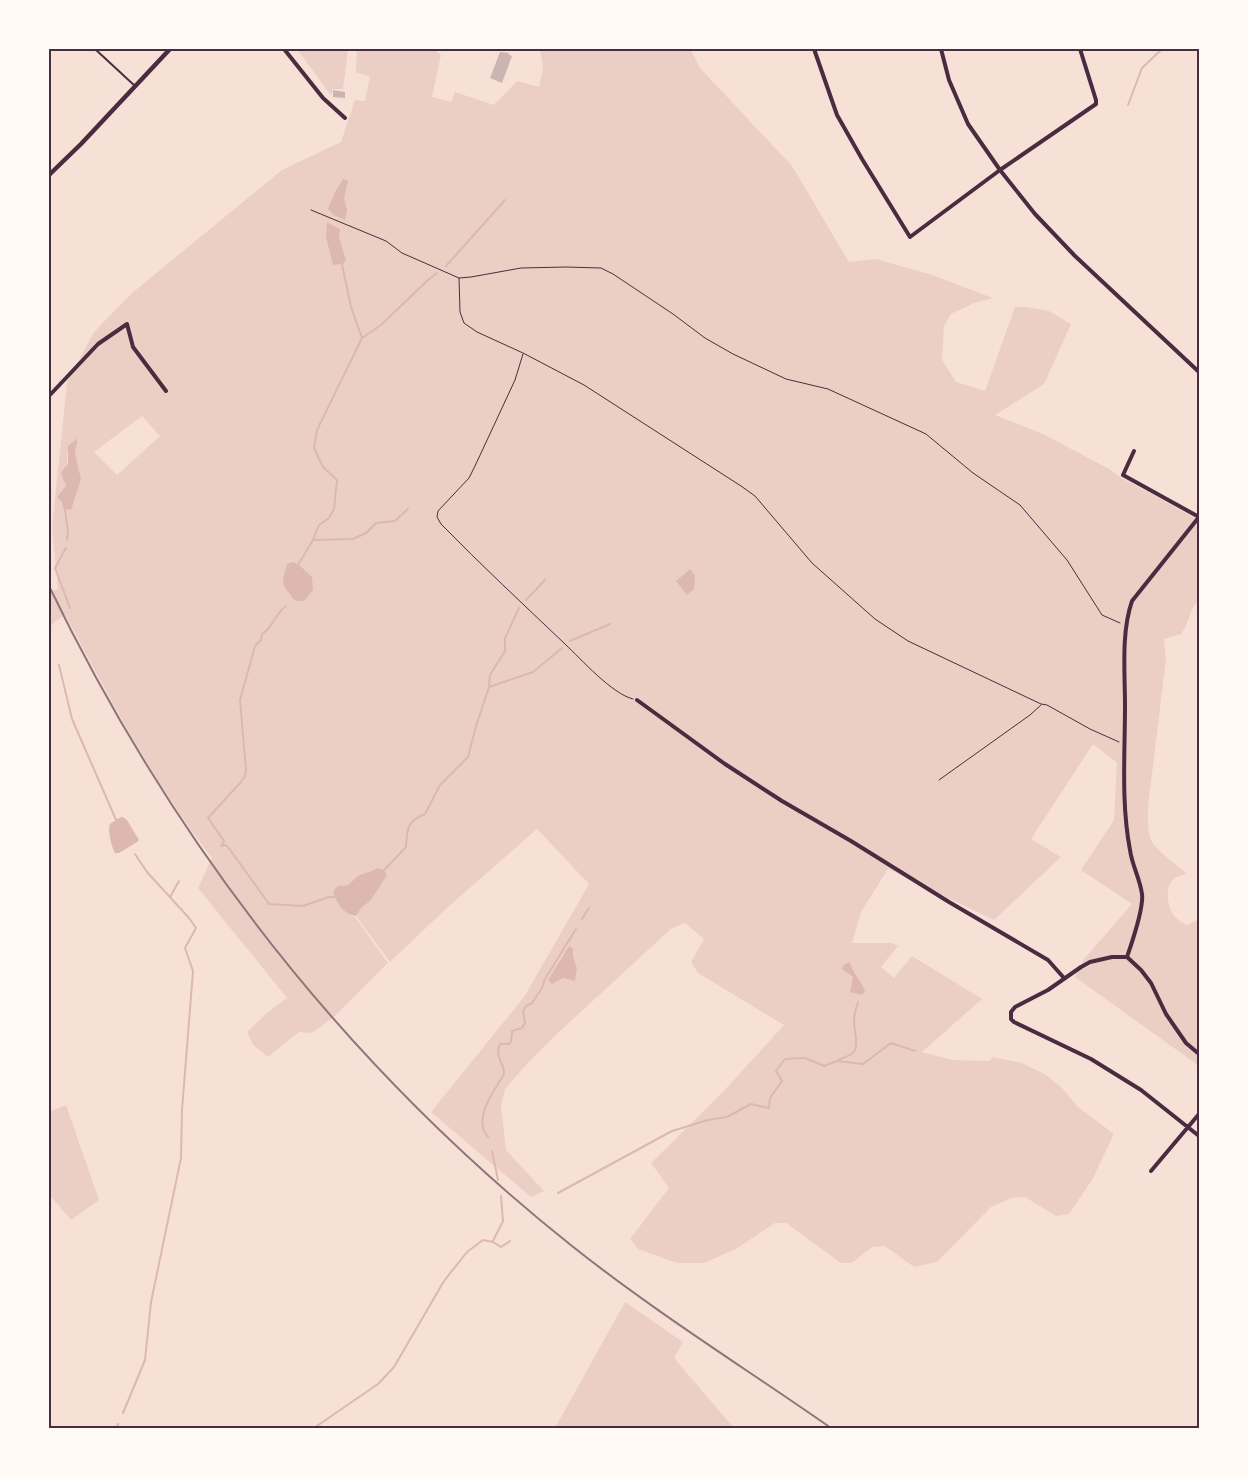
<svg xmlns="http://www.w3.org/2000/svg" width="1248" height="1477" font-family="'Nunito Sans',sans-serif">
	<rect width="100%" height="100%" fill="#f7e1d7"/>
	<path fill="#ebcfc5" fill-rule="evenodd" d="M297,49H348L343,89H332V94H330Z
		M357,49H434L441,55L432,97L451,102L455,92L494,105L517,81L539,87L543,68L540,49H690L701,69L792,166L849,262L876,259L932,275L993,298L974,303L951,314L944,326L942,360L956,382L985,391L1015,307H1026L1049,311L1071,324L1044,384L995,415L1043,434L1111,470L1120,477L1199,520V601C1191,607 1191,614 1187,623C1186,627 1183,630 1181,634L1164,639L1166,659L1148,806C1148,817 1147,832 1152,842C1158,852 1178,866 1187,874C1182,875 1176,876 1172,881C1164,890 1168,910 1176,918C1179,921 1184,923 1187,925L1199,919V1066L1075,977L1084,959L1132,904L1081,870L1114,820L1117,763L1093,744L1031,839L1061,857L994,920L888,869L861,912L852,943H892L898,946L881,967L894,978L912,956L982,999L922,1052L952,1060L989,1061L993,1057L1021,1063L1045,1074L1062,1088L1078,1107L1114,1134L1092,1180L1069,1214L1056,1216L1025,1197L1012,1198L991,1207L937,1262L914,1267L885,1246L872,1247L852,1263H841L786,1223H775L736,1249L704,1263H677L638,1249L630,1239L669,1188L651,1163L721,1094L784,1025L698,973L691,962L704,939L685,923L672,928L559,1032L527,1064L505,1089L501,1106L506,1150L544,1191L531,1197L431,1112L524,997L589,884L537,829L448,907L390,962L356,916L360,908L371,900L372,871L359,875L348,885L338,886L350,915L355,917L388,963L335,1016L312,1033L299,1032L268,1057L253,1045L247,1032L268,1012L287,998L198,888L212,858C154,783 109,698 65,614L49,627V592L58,589L52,528L67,382L94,332L132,293L282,170L341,142L355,100L365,101L370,77L356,72ZM142,416L160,436L117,475L94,452ZM78,438L75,453L81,479L63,508C62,500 64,495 66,487C68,476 68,465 67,454ZM569,946L573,948V956L577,968L575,980L563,978L548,980Z
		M66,1105L99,1200L71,1220L49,1194V1112Z
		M625,1302L683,1342L674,1358L733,1427L731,1428H555Z"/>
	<path fill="#dcb8b0" d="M343,179L348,181L344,198L347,210L345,220L334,215L328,209L335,192Z
		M327,222L340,229L339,237L346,261L342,264L333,265L326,237Z
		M78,438L75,453L81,479L71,510L63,508L62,502L57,497L66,486L61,473L65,467L68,464V446Z
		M293,562L298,564L312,577L313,590L304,601H298L293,599C291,595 289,593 286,589C280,582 285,572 287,564Z
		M690,569L695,576L694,589L687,595L676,581Z
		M121,817H123L127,820L139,840L137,842L119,853H115C112,848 107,829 110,824C113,821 118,819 121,817Z
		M377,868L384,870L387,875L371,900L361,908L356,916C344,915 336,902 333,891L338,886L348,885L359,875L372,871Z
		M569,946L573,948V956L577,968L575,981L563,978L552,984L548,980Z
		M850,962C852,973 862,981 865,992L862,995L850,992L853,977L842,969L844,965Z"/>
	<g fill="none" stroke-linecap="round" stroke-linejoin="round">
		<path stroke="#dcb8b0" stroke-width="2" d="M1128,105L1142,68L1162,49
			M446,266L505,200
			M362,338L381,325L429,279L437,273
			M65,509L68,533L67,540
			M314,540L353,539L366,533L376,523L395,521L408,509
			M66,548L55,568L70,608
			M298,565L313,540L319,525L329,518L334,509L337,480L323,467L314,448L317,430L362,338L351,307L342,264
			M526,600L545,580
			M286,606C276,612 273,628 262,634L261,640L255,646L240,700L246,770L245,776L241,782L208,818L224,841L221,846L225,845L228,847L269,904L303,906L329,897H334
			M570,641L610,624
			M59,665L72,719L117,822
			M489,685L490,675L505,651V638L519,608
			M384,870L406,847C407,829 407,821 425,814L440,785L468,757L476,726L489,687L533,672L562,648
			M170,897L179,881
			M582,919L589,908
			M838,1060C843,1058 853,1055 855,1050C858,1044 854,1029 854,1021C854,1014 856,1009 858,1002
			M488,1137C487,1135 485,1133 484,1131C478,1115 490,1097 498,1084C499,1081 503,1077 504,1074C505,1064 494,1057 500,1044H509L511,1041L512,1031L522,1028L525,1023L523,1011L526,1006L532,1003L542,988L545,979L576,929
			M492,1151L498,1180
			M558,1193L672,1131L708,1120L727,1117L751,1104L769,1108L770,1098L782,1081L776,1071L785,1059L805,1058L824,1066L837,1061L863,1064L891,1043L915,1051
			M493,1241L503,1221L501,1196
			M123,1413L145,1360L151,1302L181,1158L182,1110L193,971L185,948L196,928L189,918L147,872L135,854
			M117,1428L118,1424
			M314,1428L378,1384L394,1367L444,1281L467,1252L483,1240L493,1242L501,1247L510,1241"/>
	</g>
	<path fill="#ccb4b1" d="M500,52L509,53L508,54L512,56L502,83L490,78Z
		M333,90L345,92V98L333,97Z"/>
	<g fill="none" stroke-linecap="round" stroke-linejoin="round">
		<path stroke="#4a2c40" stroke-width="1" d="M311,210L386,241L402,253L459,278L460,312L464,323L477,332L523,353L584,385L741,486L755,496L812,563L875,619L908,641L1041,704L1047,705L1090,729L1119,742
			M459,278L471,277L521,268L566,267L601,268L613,274L673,314L705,338L733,354L786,379L828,389L926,434L973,473L1020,505L1067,560L1102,615L1120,623
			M523,354L515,380L475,466L469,478L438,511L437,517L441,524C481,565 523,604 565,644C581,659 612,694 633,699
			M939,780L1030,715L1041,705"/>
		<path stroke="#4a2c40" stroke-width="2" d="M95,49L135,86"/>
		<path stroke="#4a2c40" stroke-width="4" d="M284,49L323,98L345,118
			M814,49L837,115L862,159L910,237L1000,170L1096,104V100L1080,49
			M941,49L949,80L968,124L1000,170L1035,214L1074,255L1199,372
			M49,396L98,344L127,324L133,347L166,391
			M1134,451L1123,475L1199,517
			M1199,517L1132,601C1121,633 1125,672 1125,706C1125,754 1121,803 1130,850C1132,865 1140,879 1142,894C1144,909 1132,942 1127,957L1141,970L1151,983L1166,1014L1186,1043L1199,1054
			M637,700L725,764L782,801L851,841L949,902L1048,960L1064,978
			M1127,957H1112L1090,962L1081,967L1048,990L1015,1007L1011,1012V1019L1014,1022L1091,1059L1141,1090L1199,1136
			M1151,1171L1199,1114"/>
		<path stroke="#4a2c40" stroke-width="4.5" d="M49,175L81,144L170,49"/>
		<path stroke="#8f747c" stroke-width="2" d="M49,586C174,845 347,1067 572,1246C655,1312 745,1368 831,1428"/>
	</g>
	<rect width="1248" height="1477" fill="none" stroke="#fffaf5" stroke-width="100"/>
	<rect x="50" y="50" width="1148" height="1377" fill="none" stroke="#4a2c40" stroke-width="2"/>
</svg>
